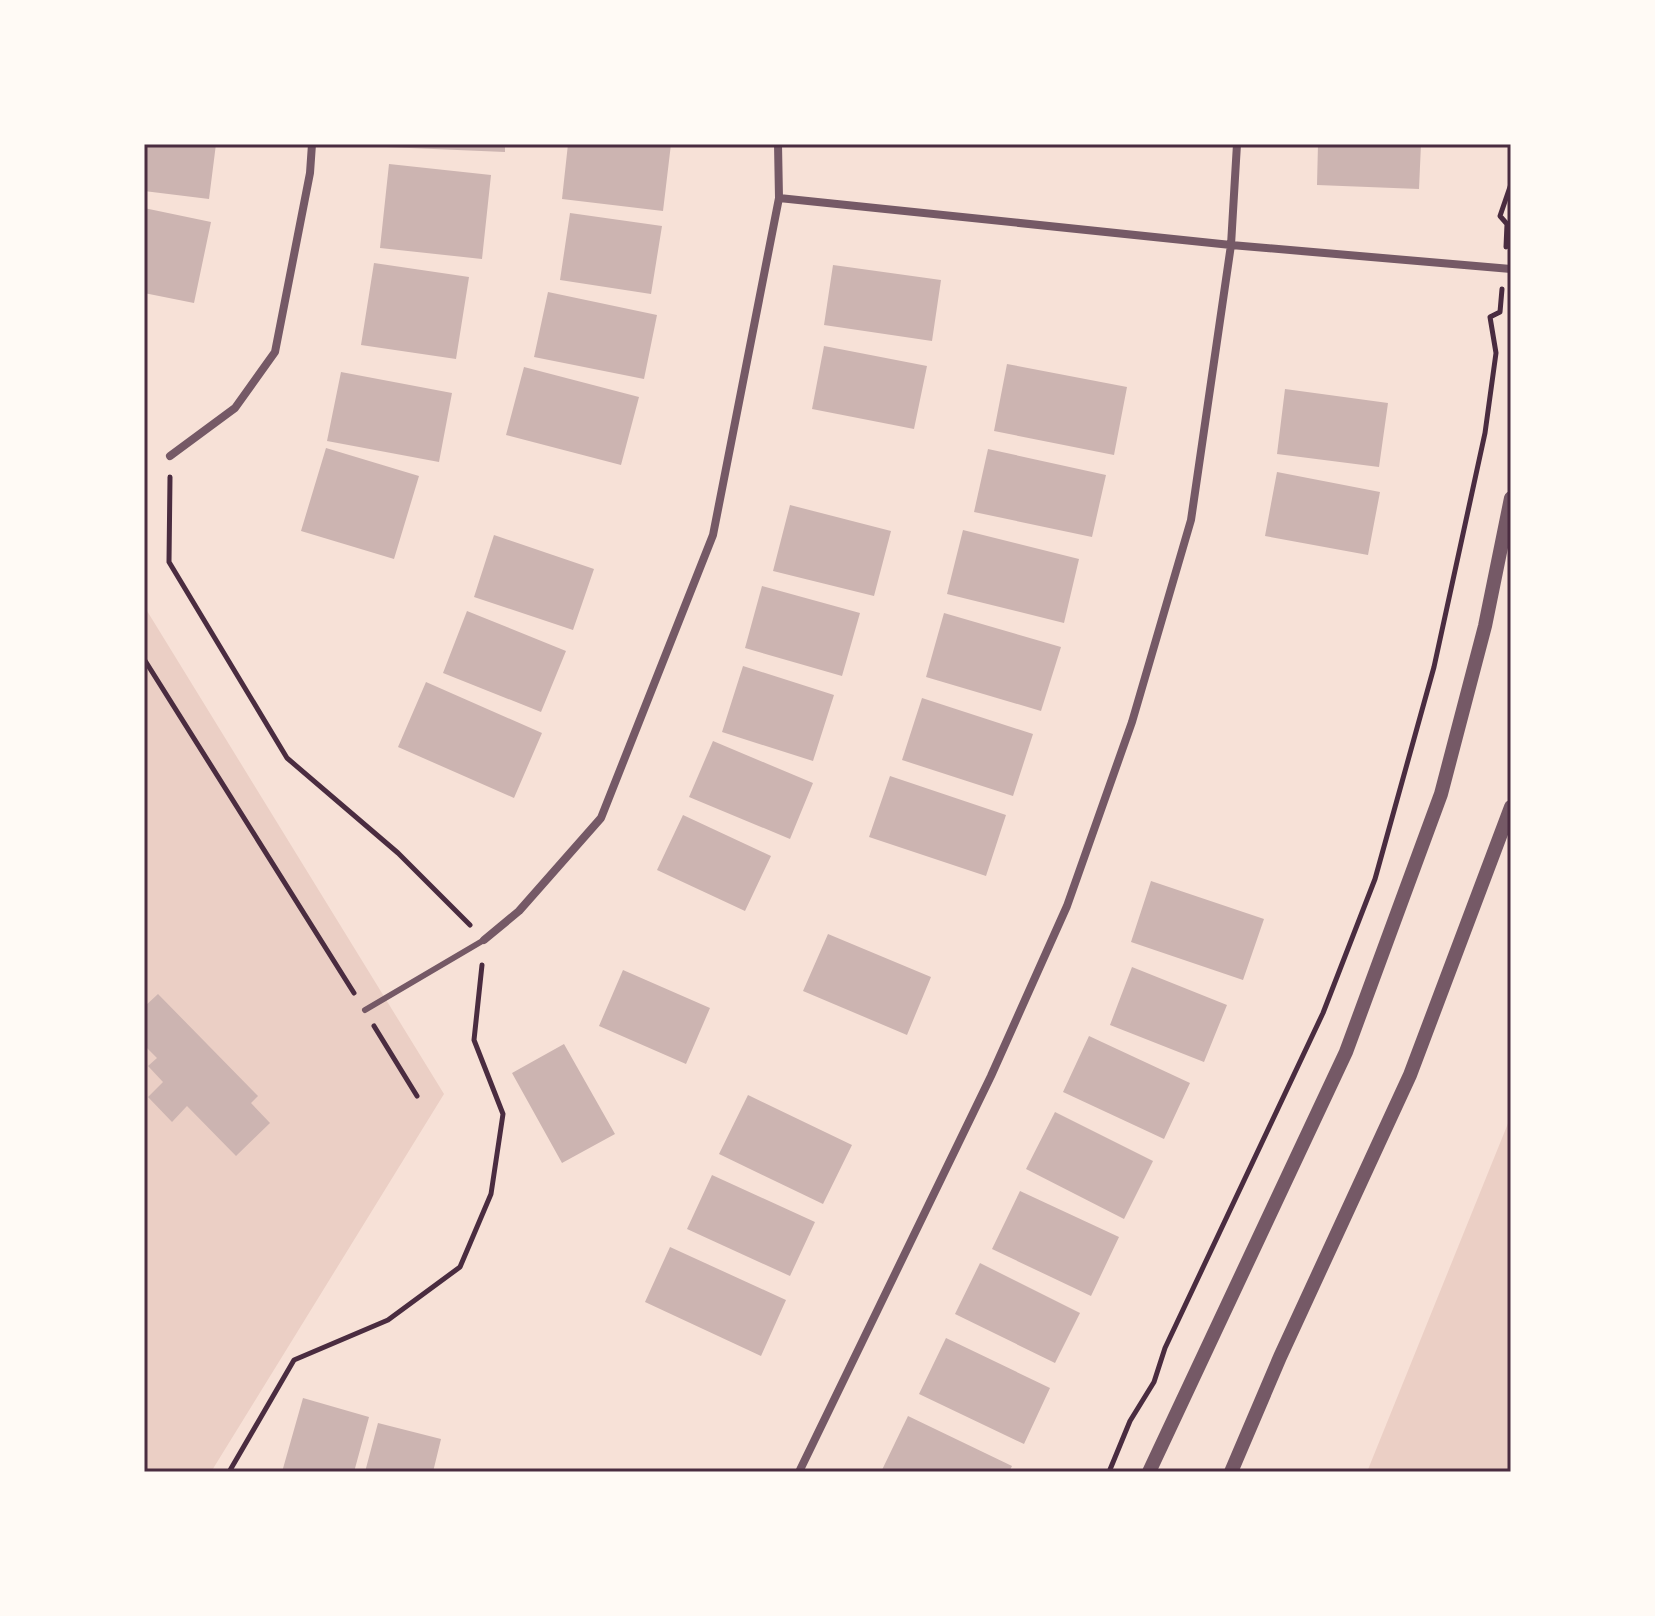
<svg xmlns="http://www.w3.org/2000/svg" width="1655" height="1616" font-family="'Asap Condensed',sans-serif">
	<rect width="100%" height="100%" fill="#f7e1d7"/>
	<path fill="#ebcfc5" d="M144,606L444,1094L211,1472H144Z
		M1511,1116V1472H1367Z"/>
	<path fill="#ccb4b1" d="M144,144H216L209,199L144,191Z
		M386,144H505V152L386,147Z
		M568,144H671L663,211L562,199Z
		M1318,144H1421L1419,189L1317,185Z
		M389,164L491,175L482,259L380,248Z
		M144,208L211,222L194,303L144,293Z
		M570,213L662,226L651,294L560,280Z
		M374,263L469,277L456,359L361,345Z
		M833,265L941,280L932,341L824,325Z
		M548,292L657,315L644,379L534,357Z
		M824,346L927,366L914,429L812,409Z
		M1007,364L1127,387L1114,455L994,431Z
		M524,367L639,397L621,465L506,435Z
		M341,372L452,393L439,462L327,441Z
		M1285,389L1388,403L1379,467L1277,454Z
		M326,448L419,476L394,559L301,531Z
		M988,449L1106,475L1092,537L974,512Z
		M1277,472L1380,492L1368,555L1265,536Z
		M790,505L891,531L874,596L773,571Z
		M963,530L1079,559L1064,623L947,594Z
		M494,535L594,569L573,630L474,597Z
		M762,586L860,613L842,676L745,648Z
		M467,611L566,651L541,712L443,673Z
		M944,613L1061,647L1041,711L926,677Z
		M743,666L834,695L813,761L722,732Z
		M426,682L542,733L514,798L398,747Z
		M922,698L1033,734L1013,796L902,760Z
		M713,741L813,783L790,839L689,797Z
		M890,776L1006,815L986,876L869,837Z
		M683,815L771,856L745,911L657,870Z
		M1151,881L1264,919L1243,980L1131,942Z
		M828,934L931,977L907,1035L803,991Z
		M1132,967L1227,1005L1204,1062L1110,1025Z
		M623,970L710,1008L686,1064L599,1026Z
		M158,994L258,1096L251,1103L270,1123L236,1156L187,1106L172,1122L148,1097L163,1082L148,1066L157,1058L144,1045V1007Z
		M1089,1036L1190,1083L1164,1139L1063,1092Z
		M564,1044L615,1134L562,1163L512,1073Z
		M748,1095L852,1145L823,1204L719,1154Z
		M1055,1112L1153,1161L1124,1219L1026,1169Z
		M712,1175L815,1222L790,1276L687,1229Z
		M1020,1191L1119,1237L1091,1296L992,1249Z
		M670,1247L786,1300L761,1356L645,1302Z
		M980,1263L1080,1313L1055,1363L955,1314Z
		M946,1338L1050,1388L1024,1444L919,1394Z
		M303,1398L369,1417L354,1472H282Z
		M908,1416L1012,1466L1009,1472H881Z
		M378,1423L441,1439L433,1472H365Z"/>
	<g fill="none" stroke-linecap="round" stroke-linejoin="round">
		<path stroke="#4a2c40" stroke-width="5" d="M1506,247L1507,224L1500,216L1511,184
			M170,477L169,562L287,758L398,853L470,925
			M144,659L354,993
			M374,1026L417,1096
			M229,1472L294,1360L388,1320L460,1267L491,1194L503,1114L474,1040L482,965
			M1109,1472L1130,1421L1154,1382L1165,1348L1323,1013L1375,879L1434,667L1485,433L1496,353L1490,317L1500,312L1502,289"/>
		<path stroke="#755966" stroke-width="6" d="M365,1010L484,940"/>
		<path stroke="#755966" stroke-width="8" d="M779,198L1231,245L1511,269
			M170,456L235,408L275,352L310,173L312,144
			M484,940L519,911L601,818L713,535L779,198L778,144
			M799,1472L991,1076L1067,906L1132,722L1191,520L1231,245L1237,144"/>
		<path stroke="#755966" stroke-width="14" d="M1149,1472L1346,1052L1441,794L1485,626L1511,498
			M1231,1472L1280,1357L1410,1075L1511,807"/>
	</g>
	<rect width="1655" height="1616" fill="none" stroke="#fffaf5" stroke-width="292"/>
	<rect x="146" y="146" width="1363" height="1324" fill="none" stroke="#4a2c40" stroke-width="3"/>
</svg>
